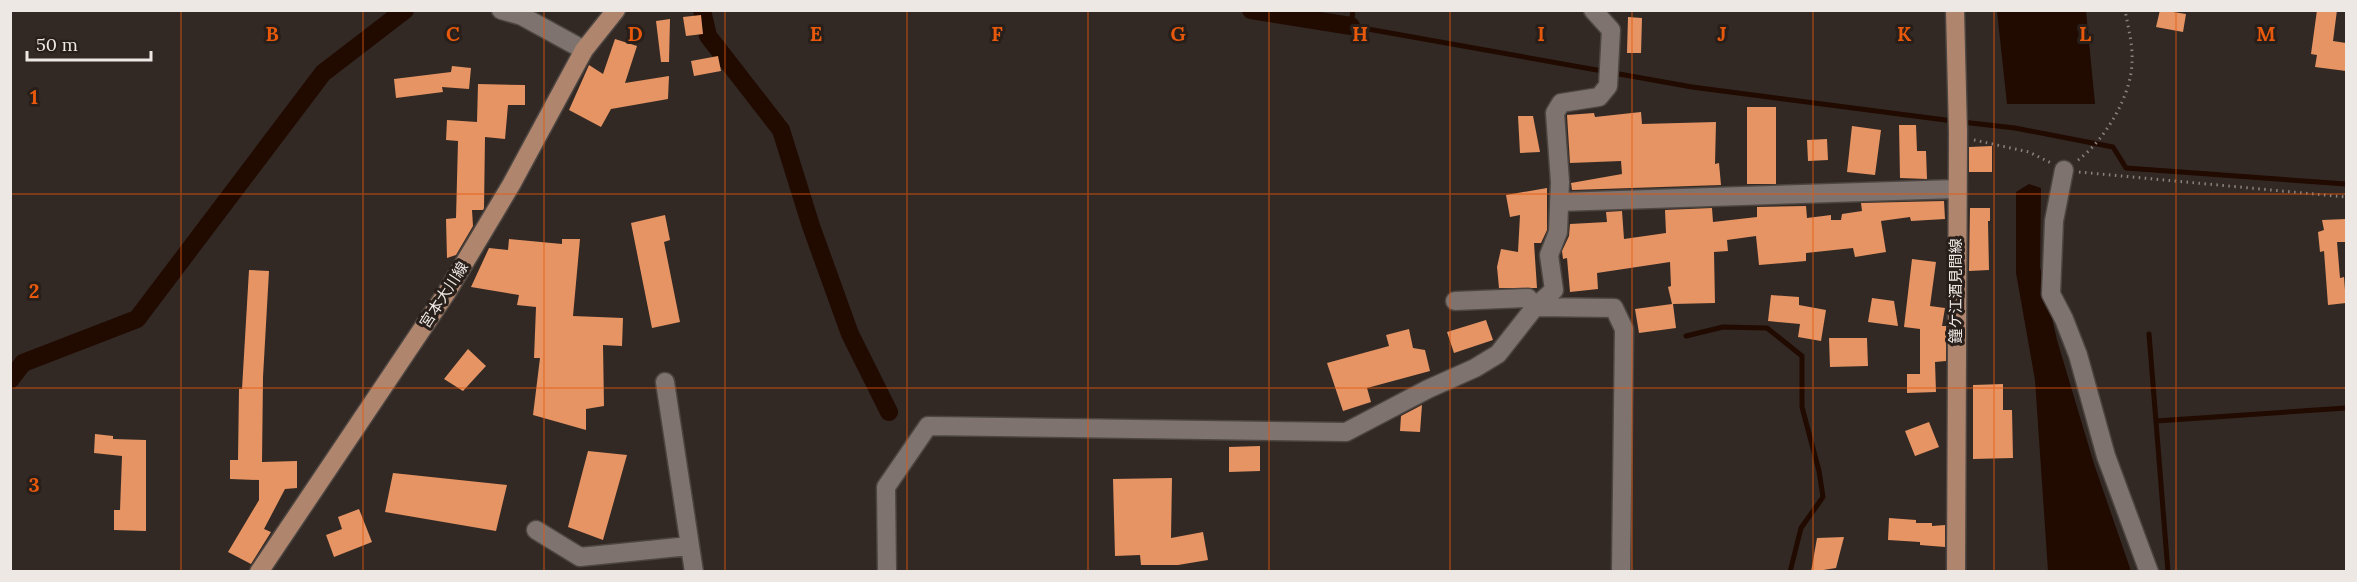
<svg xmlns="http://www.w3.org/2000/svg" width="2357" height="582" font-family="Lora,'Noto Sans JP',serif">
	<rect width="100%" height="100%" fill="#322924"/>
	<path fill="#210a00" d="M1997,11H2086L2095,104H2007Z
		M2029,184L2041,188L2040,267L2057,340L2094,464L2131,571H2048L2035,380L2016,273V192Z"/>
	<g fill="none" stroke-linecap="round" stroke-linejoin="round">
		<path stroke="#210a00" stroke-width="5" d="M1353,10L1351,26L1692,87L1953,121
			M1962,122L2015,128L2113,147L2126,168L2346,184
			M2149,334L2168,572
			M1686,336L1723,327L1767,328L1802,356V407L1819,471L1823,497L1801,528L1790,572
			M2156,421L2346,408"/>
		<path stroke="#210a00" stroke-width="18" d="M702,10L708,36L781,130L811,226L850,334L889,412
			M1251,10L1351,26
			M10,380L23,363L137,319L323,73L405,10"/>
	</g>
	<path fill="#e69464" d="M2160,10L2186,14L2183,32L2156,27Z
		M2317,10H2337L2333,41L2346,43V71L2315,67L2317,55L2311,54Z
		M701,15L703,34L686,36L683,17Z
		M1628,17L1642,18L1641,53H1627Z
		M670,19L669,62H661L656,21Z
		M615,39L637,46L625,83L669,76L668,99L611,109L601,127L569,110L589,65L603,74Z
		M718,56L721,71L694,76L691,61Z
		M452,66L471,68L469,89L442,87L443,92L396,98L394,79L451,72Z
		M478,84L525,85V105H508L505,139L485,137L484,208L483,210H472L473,226L456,255L447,258L446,219L456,218L458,141L446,140L447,120L477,122Z
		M1747,107H1776V184H1747Z
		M1641,112L1642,124L1716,122L1715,164L1719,163L1721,185L1572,190L1571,183L1622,174L1621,161L1570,163L1567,115L1594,113L1595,117Z
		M1518,116H1533L1540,152L1520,153Z
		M1899,125H1916L1917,151H1926L1927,179L1900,178Z
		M1852,126L1881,130L1875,175L1847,172Z
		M1827,139L1828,160L1808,161L1807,140Z
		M1992,146V172H1969V147Z
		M1547,188V230L1541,243H1534L1537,288H1499L1497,267L1501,249L1518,252L1520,215L1510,217L1506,195Z
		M1944,201L1945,219L1911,221L1910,217L1881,221L1886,252L1855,257L1853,248L1806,253V261L1759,265L1756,236L1727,240L1728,251L1714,252L1715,303L1673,304L1676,328L1639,333L1635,309L1672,304L1668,287L1671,286L1670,262L1597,273L1598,289L1570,292L1567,258L1563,259L1562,251L1569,236L1570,224L1607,222L1606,212L1622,211L1624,239L1666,233L1665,210L1712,208L1713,222L1757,217V207L1806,206L1807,218L1831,215V220H1841L1842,214L1862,211L1861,203Z
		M1970,208H1990V221H1988L1989,270L1969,271Z
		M665,215L670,240L664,242L680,322L652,328L631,223Z
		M2346,219V242H2337L2340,278L2344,277L2346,303L2328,305L2324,251L2320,252L2318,232L2324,230L2322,220Z
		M509,239L562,244V239H580L573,316L623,318L622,346L603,345L604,406L586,409V430L533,415L540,358H534L536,307L517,305L519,295L471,287L489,248L508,250Z
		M1912,259L1936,262L1930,306L1945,308L1942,326H1946V361L1935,362L1936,392L1907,393V374H1920V329L1904,327Z
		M249,270L269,271L263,377L262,462L297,461V488L285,489L264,529L271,532L251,564L228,552L259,500V480L230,479V460H238L239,389H242Z
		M1771,295L1799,297V305L1826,310L1821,341L1798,337L1800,324L1768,321Z
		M1872,298L1894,301L1898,326L1868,322Z
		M1486,320L1493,340L1454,353L1447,332Z
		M1409,329L1413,348L1425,350L1430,371L1367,388L1371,402L1343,411L1327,363L1389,346L1386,335Z
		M1829,338H1867L1868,366L1830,367Z
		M468,349L486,366L463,391L444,379Z
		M2003,384V410H2012L2013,458L1973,459V385Z
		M1422,405L1420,432L1400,431L1401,416Z
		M1929,422L1939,447L1915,456L1905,431Z
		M95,434L113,436V439L146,440V531L114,530V510H120L122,456L94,453Z
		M1260,446V471L1229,472V447Z
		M588,451L627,455L603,540L568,527Z
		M393,473L507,485L496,531L385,512Z
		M1172,478L1171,538L1203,532L1208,560L1178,565H1141L1140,555L1115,556L1113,479Z
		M359,509L372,542L334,557L326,535L342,529L338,517Z
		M1889,518L1916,520V523H1932V526L1945,525V547L1920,545V542L1888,540Z
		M1844,537L1836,568L1811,572L1817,538Z"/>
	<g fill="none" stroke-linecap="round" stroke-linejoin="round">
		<g stroke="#4c4541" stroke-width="21">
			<path id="minor" d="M501,10L522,16L584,50
				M2064,170L2054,221L2051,294L2064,319L2078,355L2106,456L2149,572
				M1559,202L1956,189
				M1455,301L1528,298L1535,307
				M1535,307L1614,308L1624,329L1621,572
				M665,382L694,572
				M536,530L580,557L689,546
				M887,572L886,487L928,426L1346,432L1428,389L1475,368L1498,354L1535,307L1554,290L1549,255L1558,232L1560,182L1555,113L1561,103L1599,97L1608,86L1611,30L1593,10"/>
		</g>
		<g stroke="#4c4541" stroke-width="21">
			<path id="major" d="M1955,10L1958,132L1956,572
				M259,572L447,292L511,185L584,50L616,10"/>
		</g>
		<path stroke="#8a827e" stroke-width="3" stroke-dasharray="1.5 4.5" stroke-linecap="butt" d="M1974,140L2029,152L2051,163
			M2078,160C2105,140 2132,95 2132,61C2133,45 2128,27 2125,10
			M2079,172L2346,197"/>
		<use href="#minor" stroke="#7e736e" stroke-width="18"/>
		<use href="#major" stroke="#af856d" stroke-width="18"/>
	</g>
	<path fill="none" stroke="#e8590c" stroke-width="1.5" stroke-opacity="0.55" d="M181,10V572M363,10V572M544,10V572M725,10V572M907,10V572M1088,10V572M1269,10V572M1450,10V572M1632,10V572M1813,10V572M1994,10V572M2176,10V572M10,194H2346M10,388H2346"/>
	<g text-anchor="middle" stroke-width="6" stroke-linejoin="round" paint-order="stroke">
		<g font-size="15" fill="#eee8e4" stroke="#281f1b">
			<text transform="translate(1956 291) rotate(-90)" y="5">鐘ケ江酒見間線</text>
			<text transform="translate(444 295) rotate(-57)" y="5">宮本大川線</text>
		</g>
	</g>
	<g font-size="20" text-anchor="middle" font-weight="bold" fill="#e8590c" stroke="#281f1b" stroke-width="6" stroke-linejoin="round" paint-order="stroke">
		<text x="272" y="41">B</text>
		<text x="453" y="41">C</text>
		<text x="635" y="41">D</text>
		<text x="816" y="41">E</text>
		<text x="997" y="41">F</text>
		<text x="1178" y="41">G</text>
		<text x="1360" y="41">H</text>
		<text x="1541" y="41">I</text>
		<text x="1722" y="41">J</text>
		<text x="1904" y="41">K</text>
		<text x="2085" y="41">L</text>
		<text x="2266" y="41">M</text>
		<text x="34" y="104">1</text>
		<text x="34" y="298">2</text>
		<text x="34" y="492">3</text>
	</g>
	<rect width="2357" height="582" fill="none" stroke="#eee8e4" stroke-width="24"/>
	<path d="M27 51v9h124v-9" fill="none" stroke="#eee8e4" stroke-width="3"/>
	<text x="36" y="51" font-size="18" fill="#eee8e4" stroke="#281f1b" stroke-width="4.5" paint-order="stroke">50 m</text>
</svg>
